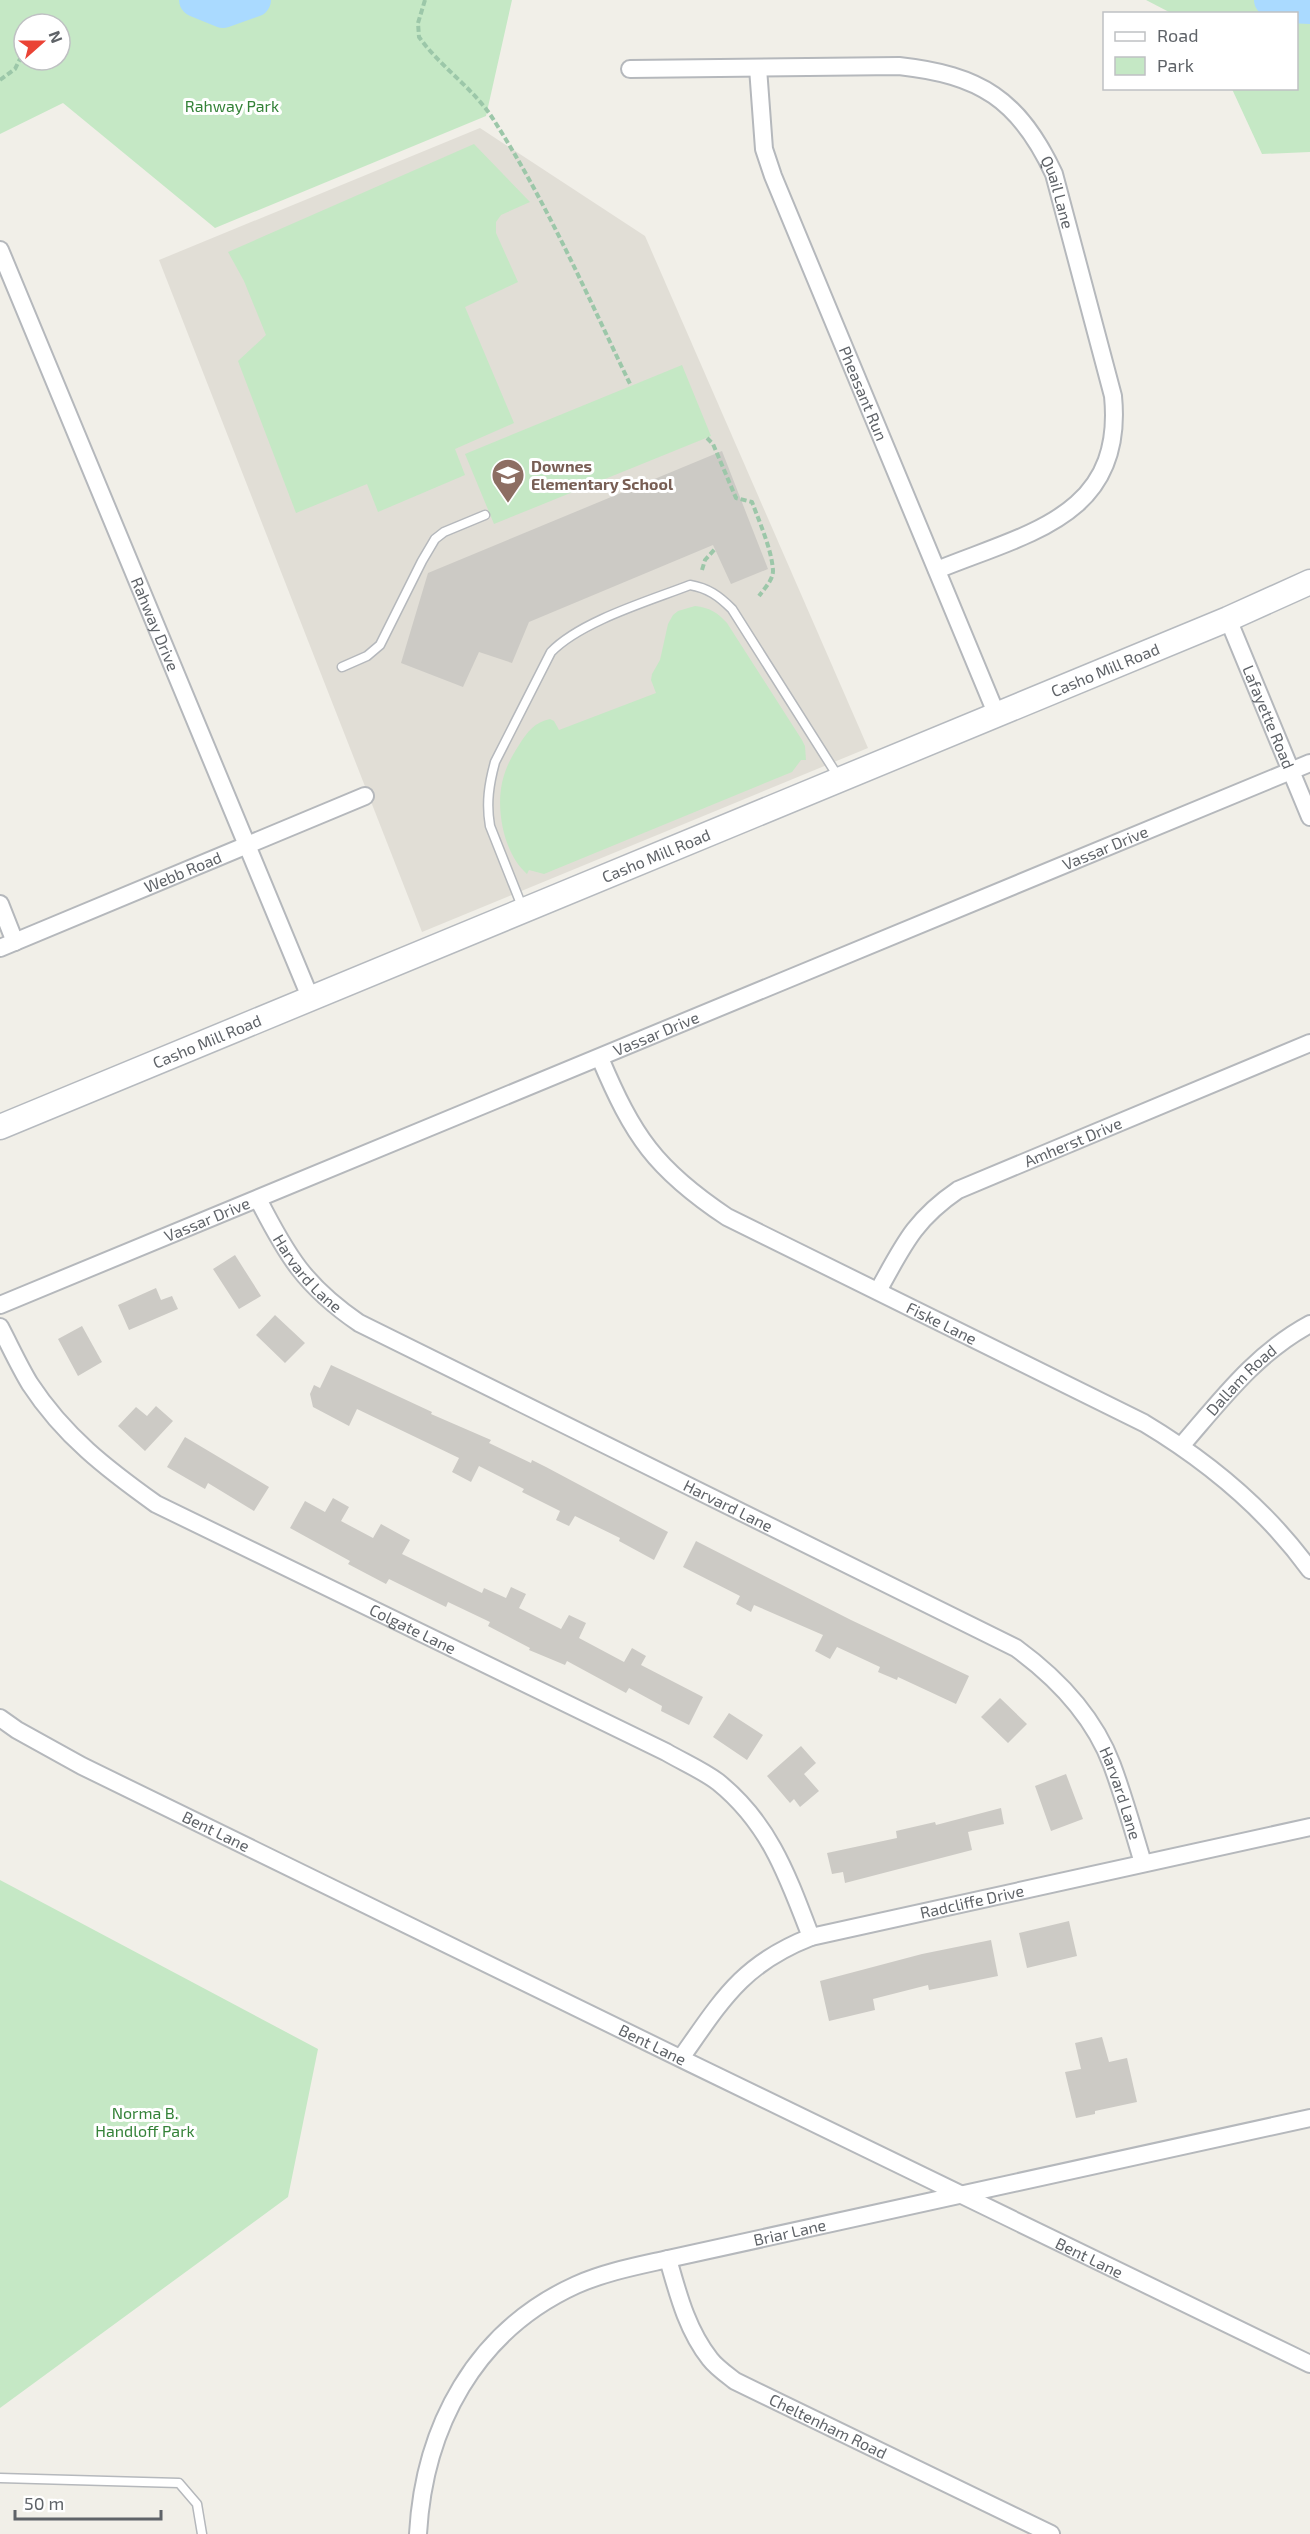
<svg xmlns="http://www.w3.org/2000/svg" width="1310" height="2534" font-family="'Exo 2',sans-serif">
	<rect width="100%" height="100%" fill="#f1efe8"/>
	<path fill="#e1ded6" d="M480,128L645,236L868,748L422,932L159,260Z"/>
	<path fill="#c5e8c5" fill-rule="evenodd" d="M0,0H512L486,116L215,228L63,103L0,134ZM24,24H60V60H24Z
		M1146,0H1310V152L1262,154L1232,89L1296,88V14L1171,13Z
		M474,144L530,202L501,215L496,222V233L518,282L465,307L514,423L455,449L465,475L378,512L367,484L296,513L238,361L266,335L244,281L228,252Z
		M682,365L711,436L494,524L465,454Z
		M695,606C710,608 717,612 727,623L802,740L805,746L806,760H801L792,772L544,874L529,870L527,874C504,854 496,811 502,783C505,769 511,757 519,745C527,732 535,722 550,719L554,721L559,730L656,693L651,680L652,674L660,660L668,624L673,615L678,611Z
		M0,1880L318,2049L288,2197L0,2408Z"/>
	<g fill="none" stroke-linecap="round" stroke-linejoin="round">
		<path stroke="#aadaff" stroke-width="34" d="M196,0L223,11L254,0
			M1271,0L1290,6L1310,7"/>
	</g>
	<path fill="#cccac5" d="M722,451L768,569L731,584L713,545L529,622L512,663L479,652L463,687L401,663L428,573Z
		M235,1255L261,1296L239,1309L213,1269Z
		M156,1288L161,1300L172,1296L178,1309L129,1330L118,1305Z
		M275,1315L305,1343L285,1363L256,1335Z
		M82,1326L102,1362L78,1376L58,1339Z
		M331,1365L432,1412L431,1414L491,1440L489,1443L531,1463L532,1460L546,1467L668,1532L654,1560L619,1541L620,1538L575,1516L569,1526L556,1520L560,1511L522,1492L524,1489L479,1466L471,1482L452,1472L459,1458L357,1409L349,1426L313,1407L310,1394L314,1385L320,1388Z
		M156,1406L173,1421L145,1451L118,1426L136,1407L147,1416Z
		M185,1437L269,1487L254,1511L208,1483L205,1489L167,1467Z
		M333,1498L349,1507L341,1521L373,1538L381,1524L410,1540L402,1554L482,1593L484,1588L506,1598L511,1587L526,1594L519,1608L561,1629L569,1615L586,1623L579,1638L624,1662L632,1648L646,1656L641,1665L703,1697L689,1725L661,1711L662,1706L629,1688L626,1693L567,1661L565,1665L529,1650L530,1648L488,1626L490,1622L448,1602L446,1607L389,1579L386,1584L348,1564L350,1561L290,1528L305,1501L325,1512Z
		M696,1541L851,1620L969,1676L956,1704L898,1677L897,1680L878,1672L880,1667L837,1647L830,1659L815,1651L823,1635L754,1605L751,1612L736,1604L740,1596L683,1567Z
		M1000,1698L1027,1724L1008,1743L981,1717Z
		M729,1713L763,1735L747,1760L713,1737Z
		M801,1746L816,1763L804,1774L819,1791L800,1807L794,1799L790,1803L767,1776Z
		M1066,1774L1083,1819L1051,1831L1035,1786Z
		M1001,1808L1004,1824L968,1832L972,1850L845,1883L843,1872L832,1874L827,1853L897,1838L896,1831L935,1822L936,1825Z
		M1069,1921L1077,1956L1027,1968L1019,1933Z
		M991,1940L998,1976L929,1990L928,1985L873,1999L875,2010L829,2021L820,1981L922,1954Z
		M1102,2037L1109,2062L1127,2058L1137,2102L1095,2111V2114L1076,2118L1065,2072L1081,2069L1075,2043Z"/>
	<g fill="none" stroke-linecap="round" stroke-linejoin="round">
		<g stroke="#b5b8bc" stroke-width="11">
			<path id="lane" d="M342,667L367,656L380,645L422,561L435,539L444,532L485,515
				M523,909L490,826C486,803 489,784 495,762L551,652C581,621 649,601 690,585C708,588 719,596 732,609L839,778
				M0,2478L179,2483L197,2504L202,2534"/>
		</g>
		<g stroke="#b5b8bc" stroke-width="20">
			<g id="street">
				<path id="s1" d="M758,68L764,149L773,176L996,713"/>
				<path id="s2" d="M630,69L899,66C980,75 1019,99 1054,174L1113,396C1125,517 1027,533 937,570"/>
				<path id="s3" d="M0,250L310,997"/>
				<path id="s4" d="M1228,619L1310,817"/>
				<path d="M0,904L15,942"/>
				<path id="s5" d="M0,948L365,796"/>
				<path id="s6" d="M600,1058C633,1136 655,1169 727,1217L1144,1423C1209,1462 1265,1508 1310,1570"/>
				<path id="s7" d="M258,1199C287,1256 305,1286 359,1323L1016,1648C1057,1678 1094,1717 1112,1765C1124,1797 1133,1830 1143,1863"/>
				<path id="s8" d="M878,1291C903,1246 914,1220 958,1190L1310,1043"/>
				<path id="s9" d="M0,1305L1310,763"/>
				<path id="s10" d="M0,1327C10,1346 19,1366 30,1384C64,1436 107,1469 156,1504L666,1752C683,1762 702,1770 718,1782C770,1824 788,1877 811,1937"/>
				<path id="s11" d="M1182,1445C1221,1400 1256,1353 1310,1324"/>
				<path id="s12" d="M0,1718L17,1730L82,1766C492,1965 899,2167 1310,2364"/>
				<path id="s13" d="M681,2058C722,2000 742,1964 811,1937L1310,1827"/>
				<path id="s14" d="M668,2259C678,2294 687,2330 710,2359C716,2367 726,2374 735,2381L1051,2534"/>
				<path id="s15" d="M418,2534C424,2427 475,2331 576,2285C605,2272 637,2266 668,2259L1310,2118"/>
			</g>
		</g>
		<g stroke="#b6babf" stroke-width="27">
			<g id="secondary">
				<path id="s16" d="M0,1127L1228,619L1310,582"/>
			</g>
		</g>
		<path stroke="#9cc7a9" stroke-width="4" stroke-dasharray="6 3" stroke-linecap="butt" d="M425,0L418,23L419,37C441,68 475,89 495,122C548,205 588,297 631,386
			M0,80L15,69L24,51
			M707,438L713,444L736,498L752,502C759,521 772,550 773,571C773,580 764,589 759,596
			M702,570L705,560L715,549"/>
		<use href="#lane" stroke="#fff" stroke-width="8"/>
		<use href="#street" stroke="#fff" stroke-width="16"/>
		<use href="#secondary" stroke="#fff" stroke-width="24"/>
	</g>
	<defs>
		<g id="school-pin" transform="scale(1.725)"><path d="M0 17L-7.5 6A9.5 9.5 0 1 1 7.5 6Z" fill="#8d6e63" stroke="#fff"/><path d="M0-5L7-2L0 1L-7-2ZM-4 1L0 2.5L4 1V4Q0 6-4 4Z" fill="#fff"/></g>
	</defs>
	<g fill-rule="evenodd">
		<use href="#school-pin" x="508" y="475"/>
	</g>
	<g text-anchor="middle" stroke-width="6" stroke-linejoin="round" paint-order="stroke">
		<g font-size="16" fill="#348238" stroke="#fff">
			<text x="232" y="112">Rahway Park</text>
			<text x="145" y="2119">Norma B.<tspan x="145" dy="18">Handloff Park</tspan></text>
		</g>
		<g font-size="16" fill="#5f6368" stroke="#fff">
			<text dy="6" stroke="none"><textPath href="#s2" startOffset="488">Quail Lane</textPath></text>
			<text dy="6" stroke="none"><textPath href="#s1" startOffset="345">Pheasant Run</textPath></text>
			<text dy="6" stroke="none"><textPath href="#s3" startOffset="405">Rahway Drive</textPath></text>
			<text dy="6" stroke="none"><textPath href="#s16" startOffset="1196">Casho Mill Road</textPath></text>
			<text dy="6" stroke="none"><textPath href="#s4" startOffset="106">Lafayette Road</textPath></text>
			<text dy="6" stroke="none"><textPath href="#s9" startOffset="1196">Vassar Drive</textPath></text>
			<text dy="6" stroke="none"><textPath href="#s16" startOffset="710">Casho Mill Road</textPath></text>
			<text dy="6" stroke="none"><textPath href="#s5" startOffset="198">Webb Road</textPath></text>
			<text dy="6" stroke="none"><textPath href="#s9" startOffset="710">Vassar Drive</textPath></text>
			<text dy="6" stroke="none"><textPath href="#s16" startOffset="224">Casho Mill Road</textPath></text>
			<text dy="6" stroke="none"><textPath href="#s8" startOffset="255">Amherst Drive</textPath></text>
			<text dy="6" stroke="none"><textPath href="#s9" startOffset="224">Vassar Drive</textPath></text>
			<text dy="6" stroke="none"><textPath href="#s7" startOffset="90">Harvard Lane</textPath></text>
			<text dy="6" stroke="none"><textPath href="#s6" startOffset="447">Fiske Lane</textPath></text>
			<text dy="6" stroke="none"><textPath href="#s11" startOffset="88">Dallam Road</textPath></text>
			<text dy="6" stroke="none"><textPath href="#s7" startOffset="574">Harvard Lane</textPath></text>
			<text dy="6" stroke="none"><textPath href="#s10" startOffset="525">Colgate Lane</textPath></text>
			<text dy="6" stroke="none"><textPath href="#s7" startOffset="1078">Harvard Lane</textPath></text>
			<text dy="6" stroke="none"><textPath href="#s12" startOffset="244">Bent Lane</textPath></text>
			<text dy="6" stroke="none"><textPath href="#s13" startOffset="346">Radcliffe Drive</textPath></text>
			<text dy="6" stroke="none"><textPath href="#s12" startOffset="730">Bent Lane</textPath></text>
			<text dy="6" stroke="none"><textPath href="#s15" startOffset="531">Briar Lane</textPath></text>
			<text dy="6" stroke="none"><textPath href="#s12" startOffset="1216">Bent Lane</textPath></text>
			<text dy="6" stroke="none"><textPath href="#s14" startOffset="246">Cheltenham Road</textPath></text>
		</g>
		<g font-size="16" font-weight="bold" fill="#785e54" stroke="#fff" text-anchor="start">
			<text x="531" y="472">Downes<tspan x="531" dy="18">Elementary School</tspan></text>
		</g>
	</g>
	<rect x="1103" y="12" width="195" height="78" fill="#ffffff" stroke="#bfc1c3" stroke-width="1.5"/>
	<rect x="1115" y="32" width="30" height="9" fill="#ffffff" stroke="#bfc1c3" stroke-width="1.5"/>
	<text x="1157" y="42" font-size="18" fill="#5f6368">Road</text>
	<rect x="1115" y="57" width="30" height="18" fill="#c5e8c5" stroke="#bfc1c3" stroke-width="1.5"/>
	<text x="1157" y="72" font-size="18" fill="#5f6368">Park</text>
	<g transform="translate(42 42) rotate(69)"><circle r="28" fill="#ffffff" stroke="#bfc1c3" stroke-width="1.5"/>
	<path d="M0-4.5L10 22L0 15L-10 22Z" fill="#ea4335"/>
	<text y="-9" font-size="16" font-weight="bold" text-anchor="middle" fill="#5f6368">N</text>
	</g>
	<path d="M15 2510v9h146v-9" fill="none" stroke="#5f6368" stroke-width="3"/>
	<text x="24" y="2510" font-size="18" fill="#5f6368" stroke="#ffffff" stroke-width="4.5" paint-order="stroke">50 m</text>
</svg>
